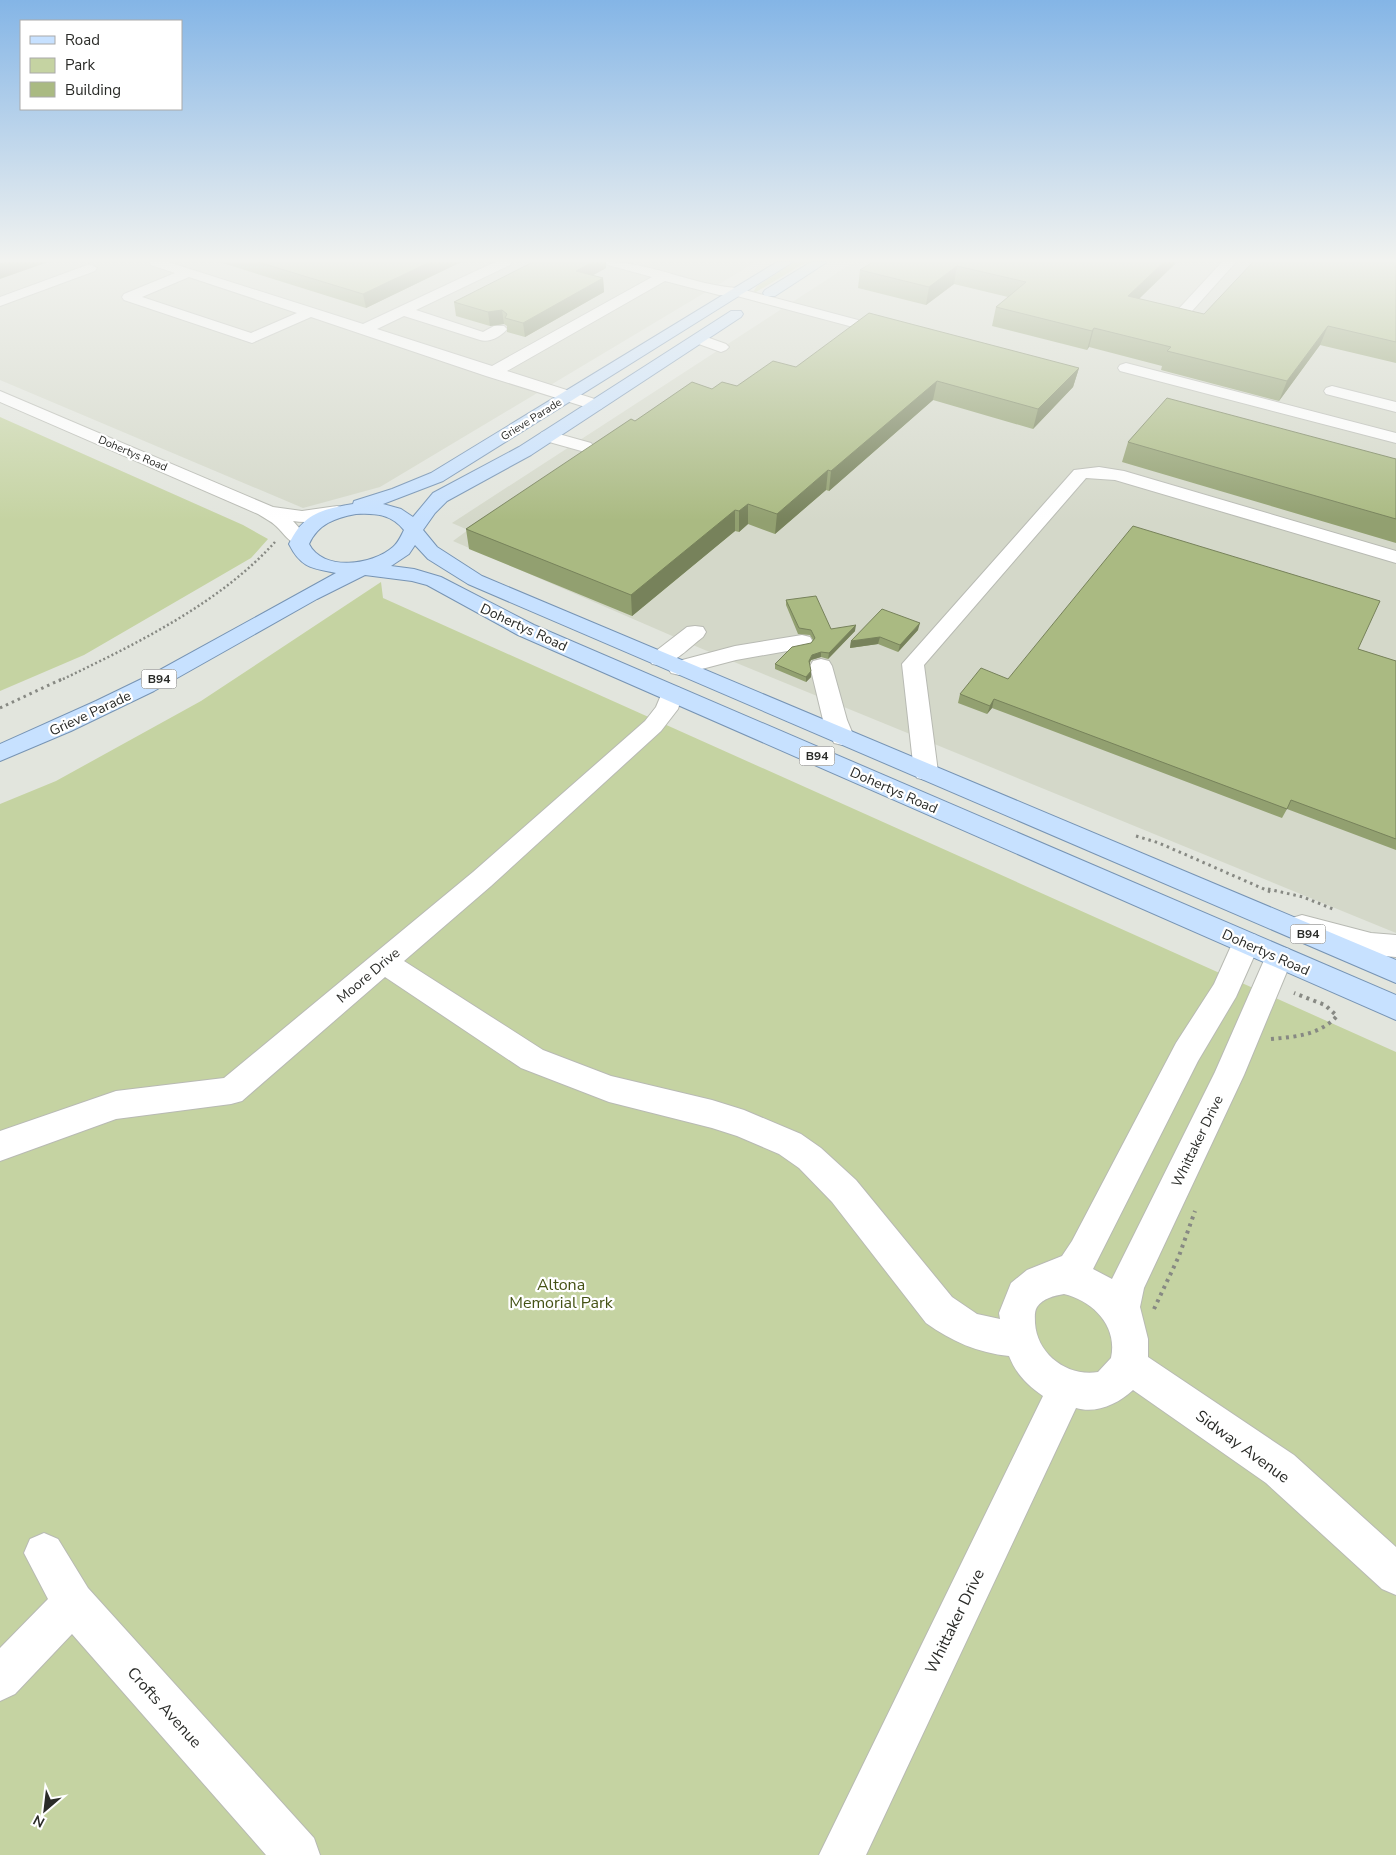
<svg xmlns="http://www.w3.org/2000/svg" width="1396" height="1855" font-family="'Nunito Sans',sans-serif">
	<rect width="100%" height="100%" fill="#e2e5dd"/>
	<path fill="#d4d8c9" d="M0,262H756L380,487L303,508L0,380Z
		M854,262H1396V933L700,648L453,541L468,530L452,523Z"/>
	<path fill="#c5d3a2" d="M795,262H806L756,292H753L757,286Z
		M0,417L243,525L268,539L251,558L84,655L0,691Z
		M381,582L383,598L1396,1052V1855H0V804L56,781L201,701Z"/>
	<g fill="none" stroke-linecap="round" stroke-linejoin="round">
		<g stroke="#b8bab3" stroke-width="2">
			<path id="minor" d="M149,262H168L363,324L495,262H512L510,265L416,310L483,332L494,326H504L507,329C501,337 489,343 480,340L404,316L377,329L492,366L652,277L608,265L606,262C652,262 692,285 737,288L858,320L860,323L858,326L853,327L737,296L719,295L665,281L507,371L601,401L603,405L601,409L595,410L486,376L311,317L252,343L124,300L122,297L124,294L175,273L151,265ZM189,277L297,313L251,333L142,297Z
				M1222,262H1236L1183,321H1173L1171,318L1173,315Z
				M90,264L97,268L95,271L0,306V297Z
				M698,334L726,344L729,347L726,350L721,352L693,342L690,339L693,336Z
				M1126,363L1396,433V443L1120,371L1118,368L1120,365Z
				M1332,386L1396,402V412L1326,394L1324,391L1326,388Z
				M0,391L273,507L302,511L337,506L344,508L346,512L344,516C328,520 309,524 293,521L309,539L306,543C290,547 286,535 276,526C271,521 264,518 258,514L0,402Z
				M548,431L591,443L594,447L591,451L585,452L542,440L539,436L542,432Z
				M1099,467L1124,471L1396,551V563L1115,480L1086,478L924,665L938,772L935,778L926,780L917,778L914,772L902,664L1074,470Z
				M695,626L703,627L706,632L703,637C688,648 671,669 652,664L649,659L652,654L687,627Z
				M802,635L810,637L813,642L810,647L736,660L679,675L671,673L668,668L671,663L735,646Z
				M821,659L829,661L832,666L847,720L854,737L850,743L842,745L834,743L823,720L810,666L813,661Z
				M672,686L680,688L683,693L678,709L661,731L491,886L404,961L543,1050L611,1076L712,1100L744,1110L801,1134L821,1148L856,1180L952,1297L977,1314L1000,1319L999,1313L1011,1283L1027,1270L1062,1256L1072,1241L1176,1043L1214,984L1236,935L1246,932L1256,935L1260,943L1236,997L1198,1061L1093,1269L1112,1279L1215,1072L1269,949L1279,946L1289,949L1293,957L1244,1075L1144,1288L1140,1307L1148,1339V1357L1294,1455L1396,1547V1595L1382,1589L1266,1483L1133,1390C1118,1404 1096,1414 1076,1408L866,1855H819L1043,1396C1027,1385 1016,1374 1009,1356C978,1353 951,1341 926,1323L832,1202L799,1168L779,1154L737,1136L712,1128L609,1102L521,1068L385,977L242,1101L231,1104L116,1119L0,1161V1131L116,1091L224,1078L473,872L645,721L656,707L664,688ZM1064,1294C1093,1301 1118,1326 1111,1358L1098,1372C1067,1377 1037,1354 1035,1323C1035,1318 1034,1312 1037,1307C1043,1298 1054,1296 1064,1294Z
				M1302,915L1371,933L1396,935V957L1371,955L1292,934L1288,926L1292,918Z
				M44,1533L58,1539L88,1588L314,1838L320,1855H266L72,1634L15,1694L0,1701V1648L48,1599L24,1553L30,1539Z"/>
		</g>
		<g stroke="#7794b4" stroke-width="2">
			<path id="major" d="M777,262H793L443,481L383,504L401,509L413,517L433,493L519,447L731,311H741L743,314L741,317L531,455L447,501L435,513L423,530L437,547L482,576L1396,960V983L468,584L428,559L415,545L409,554L391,566L414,569L441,577L534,625L1396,995V1020L518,635L427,585L412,581L365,575L317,599L154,691L71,731L0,761V744L96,701L158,671L336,573C312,568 301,568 289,544C303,514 322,509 353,504L354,501L392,489L431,473ZM356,514C375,513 391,514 404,530C401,536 398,543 393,547C373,565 323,572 309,544C318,524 335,518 356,514Z
				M811,262H827L775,296H765L763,293L765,290Z"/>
		</g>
		<path stroke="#878983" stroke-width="2.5" stroke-dasharray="2 2.5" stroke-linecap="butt" d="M59,681C134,645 219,604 275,542"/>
		<path stroke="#878983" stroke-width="3" stroke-dasharray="2.5 4" stroke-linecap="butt" d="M0,708L62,679
			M1136,836L1159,843L1273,893
			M1268,889L1303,897L1333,909"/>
		<path stroke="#878983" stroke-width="4" stroke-dasharray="3 4.5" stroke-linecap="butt" d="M1271,1039C1295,1037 1320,1035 1337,1016L1325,1005L1294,993
			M1154,1309L1179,1256L1195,1211"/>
		<use href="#minor" fill="#fff" fill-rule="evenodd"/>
		<use href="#major" fill="#c7e1ff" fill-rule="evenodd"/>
	</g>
	<path fill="#92a070" d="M219,262H461L366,308Z
		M873,262H1177L1139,299L1204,314L1396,262V363L1320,345L1279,401L1161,370L1162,366L1089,347L1087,350L992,326L996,307L1008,297L954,284L926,305L858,288L860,270Z
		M606,268L593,275L603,278L604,292L525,337L507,332V326L504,324L490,326L456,316L454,302Z
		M796,367L1079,368L1073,387L1033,429L933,400L829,491L826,490L775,534L748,524L739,532L735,531L632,616L469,549L466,529L635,421Z
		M1128,442L1396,459V543L1122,462Z
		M786,600L831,629L855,631L828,659L821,657L811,660L809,664L811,677L806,682L775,669V664L811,643L813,640L810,635L798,634L786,605Z
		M918,630L898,652L878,644L850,648L851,641Z
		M1358,649L1396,661V850L1287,809L1282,818L992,708L987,714L958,703L960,694L1008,679Z"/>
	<path fill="#77825b" d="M5,262H48L0,279V263Z
		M430,262H461L366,308L363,294Z
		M593,262H606V268L577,284L576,271Z
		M1164,262H1177L1123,314L1128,296Z
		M957,266L954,284L926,305L929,287Z
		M603,278L604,292L525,337L523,323Z
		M502,310L504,324L490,326L488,312Z
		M1328,326L1320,345L1279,401L1287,381Z
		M1094,328L1089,347L1087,350L1092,331Z
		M1079,368L1073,387L1033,429L1038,409Z
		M937,381L933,400L829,491L831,471Z
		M828,470L826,490L775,534L777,514Z
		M748,504V524L739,532V511Z
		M735,510V531L632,616L631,595Z
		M920,623L918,630L898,652L900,645Z
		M856,625L855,631L828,659L829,653Z
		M880,637L878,644L850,648L851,641Z
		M821,652V657L811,660L808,666L809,661L812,655Z
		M811,671V677L806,682V677Z
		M994,699L992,708L987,714L990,706Z"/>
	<path fill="#aaba82" stroke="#77825b" d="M258,262H430L363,294Z
		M533,262H593L576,271L603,278L523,323L505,318L507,314L502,310L488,312L454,302Z
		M873,262H1164L1128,296L1204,314L1253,262H1396V342L1328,326L1287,381L1167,351L1171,347L1094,328L1092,331L996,307L1026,282L957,266L929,287L860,270Z
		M869,313L1079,368L1038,409L937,381L831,471L828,470L777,514L748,504L739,511L735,510L631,595L466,529L631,419L635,421L692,382L712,389L722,382L737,386L773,361L796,367Z
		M1167,398L1396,459V519L1128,442Z
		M1133,526L1380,601L1358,649L1396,661V839L1291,800L1287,809L994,699L990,706L960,694L981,668L1008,679Z
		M816,596L831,629L856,625L829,653L821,652L812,655L809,661L811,671L806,677L775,664L792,647L811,643L815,638L811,630L799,628L786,600Z
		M882,609L920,623L900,645L880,637L851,641Z"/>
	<linearGradient id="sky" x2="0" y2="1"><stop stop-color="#84b5e6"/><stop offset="0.5" stop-color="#f2f3f0"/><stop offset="1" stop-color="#f2f3f0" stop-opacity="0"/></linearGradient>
	<rect width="1396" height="521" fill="url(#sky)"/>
	<g text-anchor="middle" stroke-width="4.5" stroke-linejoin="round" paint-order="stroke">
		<g font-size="11" fill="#2a2b28" stroke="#fff">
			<text transform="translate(531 419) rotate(-32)" y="4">Grieve Parade</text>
			<text transform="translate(133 453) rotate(23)" y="4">Dohertys Road</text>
		</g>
		<g fill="#fff" stroke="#6a6b68" stroke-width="1">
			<rect x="141.5" y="669.5" width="35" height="19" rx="4"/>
			<rect x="799.5" y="746.5" width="35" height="19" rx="4"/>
			<rect x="1290.5" y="924.5" width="35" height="19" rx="4"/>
		</g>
		<g font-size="12" font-weight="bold" fill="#2a2b28">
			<text x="159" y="683">B94</text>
			<text x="817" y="760">B94</text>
			<text x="1308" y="938">B94</text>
		</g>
		<g font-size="14" fill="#2a2b28" stroke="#fff">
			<text transform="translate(524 627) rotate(25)" y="5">Dohertys Road</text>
			<text transform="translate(90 713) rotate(-25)" y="5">Grieve Parade</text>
			<text transform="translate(894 790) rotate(24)" y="5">Dohertys Road</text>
			<text transform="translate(1266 952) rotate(24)" y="5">Dohertys Road</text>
			<text transform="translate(368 975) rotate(-40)" y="5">Moore Drive</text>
			<text transform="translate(1197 1141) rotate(-64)" y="5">Whittaker Drive</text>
		</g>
		<g font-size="16" fill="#455215" stroke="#fff">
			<text x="561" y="1290">Altona<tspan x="561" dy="18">Memorial Park</tspan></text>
		</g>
		<g font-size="16" fill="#2a2b28" stroke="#fff">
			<text transform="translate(1243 1446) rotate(36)" y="6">Sidway Avenue</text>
			<text transform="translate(954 1621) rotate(-64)" y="6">Whittaker Drive</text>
			<text transform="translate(165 1707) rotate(48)" y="6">Crofts Avenue</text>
		</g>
	</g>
	<rect x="20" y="20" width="162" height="90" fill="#ffffff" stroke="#aaaaa9"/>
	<rect x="30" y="36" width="25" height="8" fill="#c7e1ff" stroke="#aaaaa9"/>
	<text x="65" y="45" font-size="15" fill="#2a2b28">Road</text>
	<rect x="30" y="58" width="25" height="15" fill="#c5d3a2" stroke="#aaaaa9"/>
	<text x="65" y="70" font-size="15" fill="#2a2b28">Park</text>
	<rect x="30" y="82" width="25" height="15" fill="#aaba82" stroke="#aaaaa9"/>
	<text x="65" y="95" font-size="15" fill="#2a2b28">Building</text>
	<g transform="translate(45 1810) rotate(208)" stroke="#ffffff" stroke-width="4" paint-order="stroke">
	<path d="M0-4L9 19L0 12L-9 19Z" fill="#2a2b28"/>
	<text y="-8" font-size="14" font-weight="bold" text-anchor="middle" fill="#2a2b28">N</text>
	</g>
</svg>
